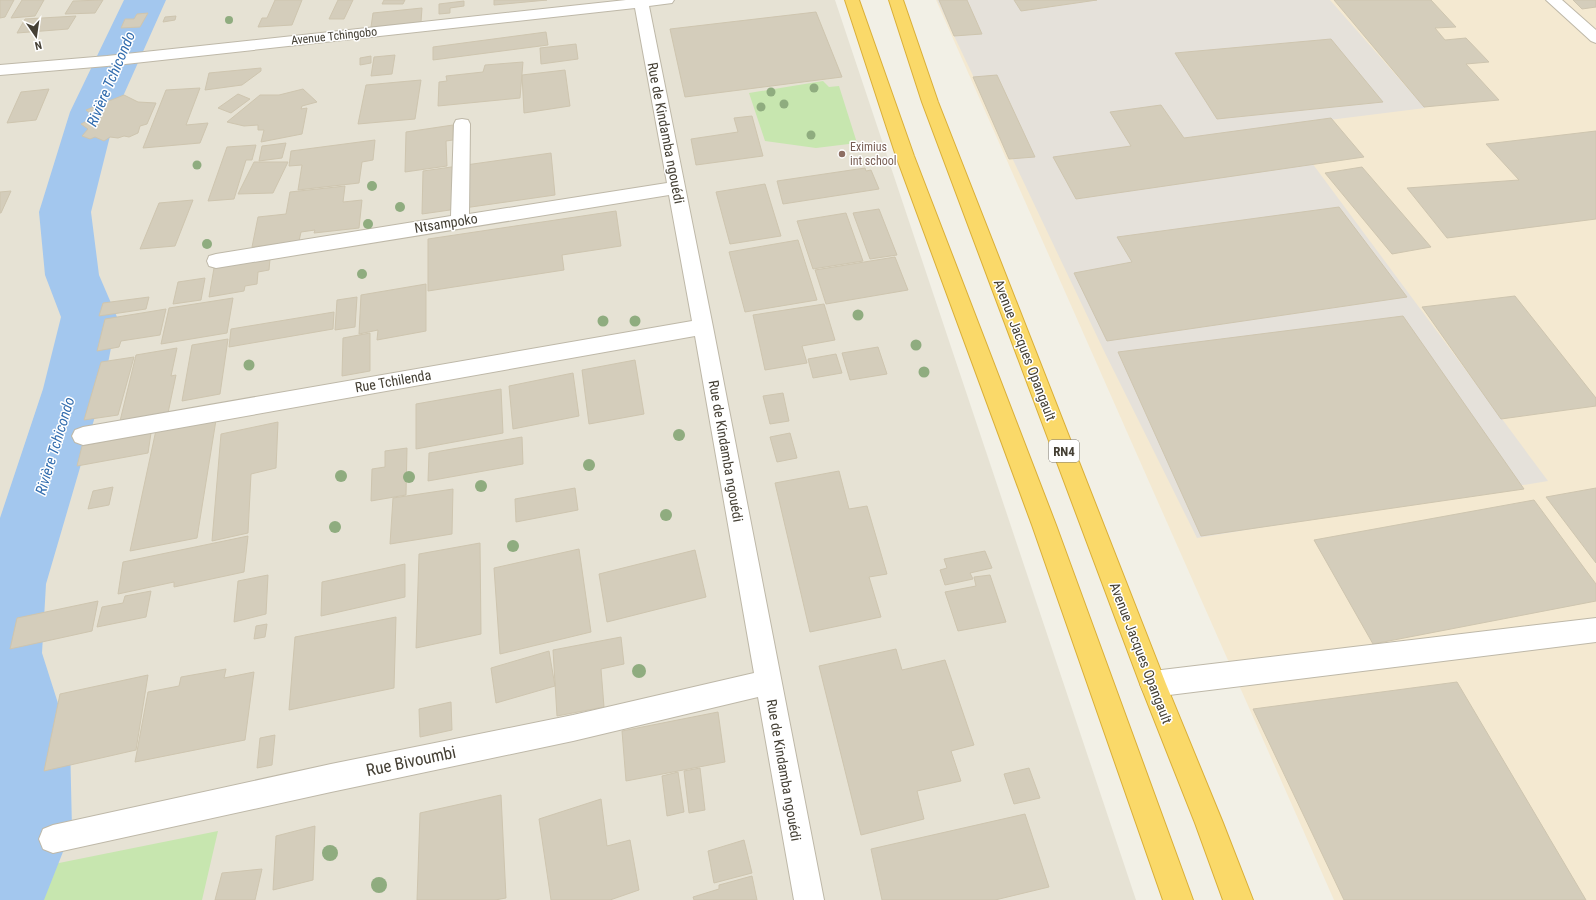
<svg xmlns="http://www.w3.org/2000/svg" width="1596" height="900" font-family="'Roboto Condensed',sans-serif">
	<rect width="100%" height="100%" fill="#f2f0e6"/>
	<path fill="#e6e2d4" d="M0,0H835L1136,900H0Z"/>
	<path fill="#f4e9d1" d="M936,0H1596V900H1334Z"/>
	<path fill="#e5e1da" d="M937,0H1330L1425,108L1321,121L1312,163L1548,481L1197,538L1104,351Z"/>
	<path fill="#c7e6af" d="M823,81L829,87L839,86L857,143L816,148L765,141L749,93Z
		M0,667L70,739L34,798L49,865L218,831L202,900H7L0,854Z"/>
	<g fill="none" stroke-linecap="round" stroke-linejoin="round">
		<path fill="#a3c7ee" fill-rule="evenodd" d="M124,0H166L116,112L91,212L99,275L117,317L103,389L46,584L42,653L70,741L72,829L44,900H0V518L43,389L61,317L45,275L39,212L70,112Z"/>
	</g>
	<path fill="#d4cdbb" stroke="#cec5af" d="M0,0H14L5,17L0,18Z
		M22,0H44L35,16L11,18Z
		M103,0L95,13L65,14L73,1Z
		M275,0H302L292,25L258,27L262,18H267Z
		M338,0H353L344,19H329Z
		M384,0H405L403,4H382Z
		M494,0H547L494,5Z
		M939,0H967L982,34L954,36Z
		M1014,0H1097L1021,11Z
		M1334,0H1431L1456,27L1435,28L1445,40L1466,38L1489,62L1466,64L1499,100L1424,107Z
		M1573,0H1596V7L1582,9Z
		M464,1V6L450,8V13L439,14V4Z
		M422,8L421,22L371,27L373,13Z
		M816,12L842,77L685,97L670,29Z
		M148,13L140,27L121,28L125,19H134L137,14Z
		M76,16L68,29L17,33L25,19Z
		M176,16L175,20L163,22L165,17Z
		M546,32L548,45L433,60V47Z
		M1331,39L1383,102L1217,119L1175,53Z
		M576,44L578,59L541,64L540,48Z
		M395,55L392,74L371,76L374,57Z
		M371,56V63L360,65V58Z
		M523,62L520,98L438,106L439,82L447,81L446,76L483,72L485,65Z
		M261,68V71L242,85L205,90L209,73Z
		M565,70L570,106L524,113L522,75Z
		M997,75L1035,157L1009,159L973,77Z
		M421,80L415,119L358,124L366,85Z
		M200,88L186,125L208,123L200,143L143,148L166,90Z
		M49,89L36,120L7,123L21,92Z
		M303,89L317,102L302,106L301,109L307,108L302,134L261,142L264,130H258V125L244,126L227,122L260,95H279Z
		M238,94L250,99L231,113L218,108Z
		M124,95L138,102L156,103L147,124L140,126L138,133L129,137L124,136L118,138L110,137L104,141L95,137L90,139L82,136L88,129L81,124L95,117L86,110Z
		M1161,105L1184,138L1331,118L1364,157L1076,199L1053,157L1131,146L1110,112Z
		M752,116L763,156L696,165L691,139L738,132L734,118Z
		M453,125V140L446,141L447,166L405,172L406,132Z
		M1596,131V219L1447,238L1407,188L1519,180L1486,144Z
		M375,140L373,160L362,162L359,183L298,190L302,165L289,166L291,151Z
		M286,143L282,158L259,161L262,146Z
		M256,145L252,160H246L234,199L208,201L227,147Z
		M551,153L555,195L422,214L423,171Z
		M254,162H288L273,193L238,194Z
		M1362,167L1431,247L1392,254L1325,173Z
		M865,168L866,171L871,170L879,189L783,204L777,181Z
		M765,184L781,236L730,244L716,192Z
		M345,186L343,202L362,200L359,228L314,233L315,230L301,232L299,241L252,247L258,217L286,214L290,192Z
		M11,191L1,213H0V192Z
		M193,200L175,246L140,249L159,203Z
		M1339,207L1407,297L1107,341L1074,273L1132,262L1117,237Z
		M879,209L897,255L870,259L853,213Z
		M616,211L621,246L562,255L564,270L428,291V239Z
		M846,213L863,261L813,269L797,221Z
		M798,240L817,300L745,312L729,252Z
		M895,257L908,290L826,304L815,270Z
		M270,259L269,270L258,272L257,284L245,286L244,291L209,297L214,268Z
		M205,278L201,300L173,304L178,282Z
		M426,284V331L377,340L378,330L359,334L361,295Z
		M1515,296L1596,398V406L1501,419L1422,307Z
		M149,297L146,309L99,316L103,303Z
		M357,297L355,327L335,330L337,300Z
		M233,298L227,333L161,344L169,308Z
		M824,304L835,340L802,346L807,363L765,370L753,315Z
		M166,309L160,335L121,341L119,347L97,351L105,319Z
		M334,312L333,329L229,347L231,329Z
		M1403,316L1524,489L1201,536L1118,352Z
		M370,333V371L342,376L343,338Z
		M228,339L220,394L182,401L192,345Z
		M878,347L887,374L850,380L842,353Z
		M177,348L171,376L176,375L168,413L120,421L136,355Z
		M836,354L842,373L813,378L808,359Z
		M134,357L118,415L84,420L101,362Z
		M635,360L644,414L589,424L582,370Z
		M573,373L579,416L513,429L509,386Z
		M501,389L503,433L416,449V404Z
		M783,393L789,421L770,424L763,396Z
		M216,420L197,538L130,551L156,430Z
		M278,422L276,468L251,474L248,533L212,541L221,434Z
		M151,433L148,453L77,466L82,446Z
		M790,433L797,458L777,462L770,437Z
		M522,437L523,464L428,481L429,453Z
		M407,448L406,495L371,501L372,469L385,467V451Z
		M839,471L849,509L867,506L887,574L869,577L881,617L810,632L775,483Z
		M113,487L109,505L88,509L93,491Z
		M575,488L578,510L516,522L515,499Z
		M1596,488V563L1546,497Z
		M453,489L452,534L390,544L393,498Z
		M1534,500L1596,584V601L1373,644L1314,540Z
		M248,536L244,572L174,587V582L118,594L123,562Z
		M480,543L481,634L416,648L419,554Z
		M579,549L591,632L500,654L494,568Z
		M695,550L706,597L607,622L599,574Z
		M985,551L992,568L970,573L973,579L945,585L940,570L947,568L944,559Z
		M405,564V597L321,616L322,582Z
		M268,575L266,614L234,622L238,581Z
		M990,575L1006,622L958,631L945,592L976,586L974,577Z
		M151,591L146,617L97,627L102,607L123,603L125,596Z
		M98,601L92,631L10,649L17,618Z
		M396,617L394,688L289,710L295,637Z
		M267,624L265,637L254,639L256,626Z
		M621,637L624,664L601,669L604,707L557,716L553,650Z
		M896,649L902,670L945,660L974,745L951,751L961,781L917,791L924,819L861,835L819,666Z
		M549,651L555,686L496,703L491,668Z
		M226,669L224,678L254,672L245,740L135,762L148,692L179,686L181,677Z
		M148,675L136,750L44,771L60,694Z
		M1457,682L1586,900H1344L1253,709Z
		M451,702L452,730L420,737L419,709Z
		M718,712L725,762L626,781L622,731Z
		M275,735L272,765L257,768L260,738Z
		M700,768L705,810L689,813L684,771Z
		M1029,768L1040,798L1014,804L1004,774Z
		M678,772L684,812L667,816L662,776Z
		M501,795L506,898L495,900H417L420,813Z
		M601,799L607,846L630,840L639,890L610,900H551L539,819Z
		M1025,814L1049,887L995,900H882L871,849Z
		M315,826L313,880L273,890L276,836Z
		M744,840L752,873L714,883L708,851Z
		M262,869L255,900H215L222,873Z
		M752,876L757,900H694L693,897L719,889V885Z"/>
	<g fill="none" stroke-linecap="round" stroke-linejoin="round">
		<g stroke="#beb8a8" stroke-width="2">
			<path id="minor" d="M626,0H674L672,3L649,6L713,327L824,900H794L758,697L573,741L331,792L53,853L43,849L39,839L43,829L53,825L331,764L573,715L754,673L695,336L83,445L75,442L72,436L75,430L83,427L692,321L669,195L216,268L209,266L207,261L209,256L216,254L451,216L454,124L456,120L462,119L468,120L470,124L469,214L667,183L635,8L107,66L0,75V65L107,56Z
				M1546,0H1562L1596,30V43L1591,41Z
				M1596,618V642L1153,697L1144,693L1140,684L1144,675L1153,671Z"/>
		</g>
		<g stroke="#daaf38" stroke-width="2">
			<path id="highway" d="M845,0H859L914,156L1056,525L1193,900H1163L1032,525L896,156Z
				M889,0H903L938,102L1166,684L1223,823L1253,900H1223L1195,823L1140,684L922,102Z"/>
		</g>
		<use href="#minor" fill="#fff" fill-rule="evenodd"/>
		<use href="#highway" fill="#fad969" fill-rule="evenodd"/>
	</g>
	<g fill="#8fac7f">
		<circle cx="229" cy="20" r="4"/>
		<circle cx="814" cy="88" r="4.5"/>
		<circle cx="771" cy="92" r="4.5"/>
		<circle cx="784" cy="104" r="4.5"/>
		<circle cx="761" cy="107" r="4.5"/>
		<circle cx="811" cy="135" r="4.5"/>
		<circle cx="197" cy="165" r="4.5"/>
		<circle cx="372" cy="186" r="5"/>
		<circle cx="400" cy="207" r="5"/>
		<circle cx="368" cy="224" r="5"/>
		<circle cx="207" cy="244" r="5"/>
		<circle cx="362" cy="274" r="5"/>
		<circle cx="858" cy="315" r="5.5"/>
		<circle cx="603" cy="321" r="5.5"/>
		<circle cx="635" cy="321" r="5.5"/>
		<circle cx="916" cy="345" r="5.5"/>
		<circle cx="249" cy="365" r="5.5"/>
		<circle cx="924" cy="372" r="5.5"/>
		<circle cx="679" cy="435" r="6"/>
		<circle cx="589" cy="465" r="6"/>
		<circle cx="341" cy="476" r="6"/>
		<circle cx="409" cy="477" r="6"/>
		<circle cx="481" cy="486" r="6"/>
		<circle cx="666" cy="515" r="6"/>
		<circle cx="335" cy="527" r="6"/>
		<circle cx="513" cy="546" r="6"/>
		<circle cx="639" cy="671" r="7"/>
		<circle cx="330" cy="853" r="8"/>
		<circle cx="379" cy="885" r="8"/>
	</g>
	<circle fill="#8d6e63" stroke="#fff" stroke-width="1.5" cx="842" cy="154" r="4"/>
	<g text-anchor="middle" stroke-width="3" stroke-linejoin="round" paint-order="stroke">
		<g font-size="12" fill="#454035" stroke="#fff">
			<text transform="translate(334 36) rotate(-6)" y="4">Avenue Tchingobo</text>
		</g>
		<g font-size="12" fill="#785e54" stroke="#fff" text-anchor="start">
			<text x="850" y="151">Eximius<tspan x="850" dy="14">int school</tspan></text>
		</g>
		<rect fill="#fff" stroke="#7d7972" stroke-width="1" x="1049" y="440" width="30" height="22" rx="3"/>
		<g font-size="13" font-weight="bold" fill="#454035">
			<text x="1064" y="456">RN4</text>
		</g>
		<g font-size="14" fill="#454035" stroke="#fff">
			<text transform="translate(666 133) rotate(79)" y="5">Rue de Kindamba ngouédi</text>
			<text transform="translate(446 223) rotate(-9)" y="5">Ntsampoko</text>
			<text transform="translate(1025 350) rotate(69)" y="5">Avenue Jacques Opangault</text>
			<text transform="translate(393 381) rotate(-10)" y="5">Rue Tchilenda</text>
			<text transform="translate(726 451) rotate(80)" y="5">Rue de Kindamba ngouédi</text>
			<text transform="translate(1141 653) rotate(69)" y="5">Avenue Jacques Opangault</text>
			<text transform="translate(784 770) rotate(80)" y="5">Rue de Kindamba ngouédi</text>
		</g>
		<g font-size="15" font-style="italic" fill="#316cae" stroke="#fff">
			<text transform="translate(111 79) rotate(-67)" y="5">Rivière Tchicondo</text>
			<text transform="translate(55 446) rotate(-73)" y="5">Rivière Tchicondo</text>
		</g>
		<g font-size="17" fill="#454035" stroke="#fff">
			<text transform="translate(411 761) rotate(-12)" y="6">Rue Bivoumbi</text>
		</g>
	</g>
	<g transform="translate(36 36) rotate(167)" stroke="#ffffff" stroke-width="3" paint-order="stroke">
	<path d="M0-3L7 15L0 10L-7 15Z" fill="#454035"/>
	<text y="-6" font-size="11" font-weight="bold" text-anchor="middle" fill="#454035">N</text>
	</g>
</svg>
